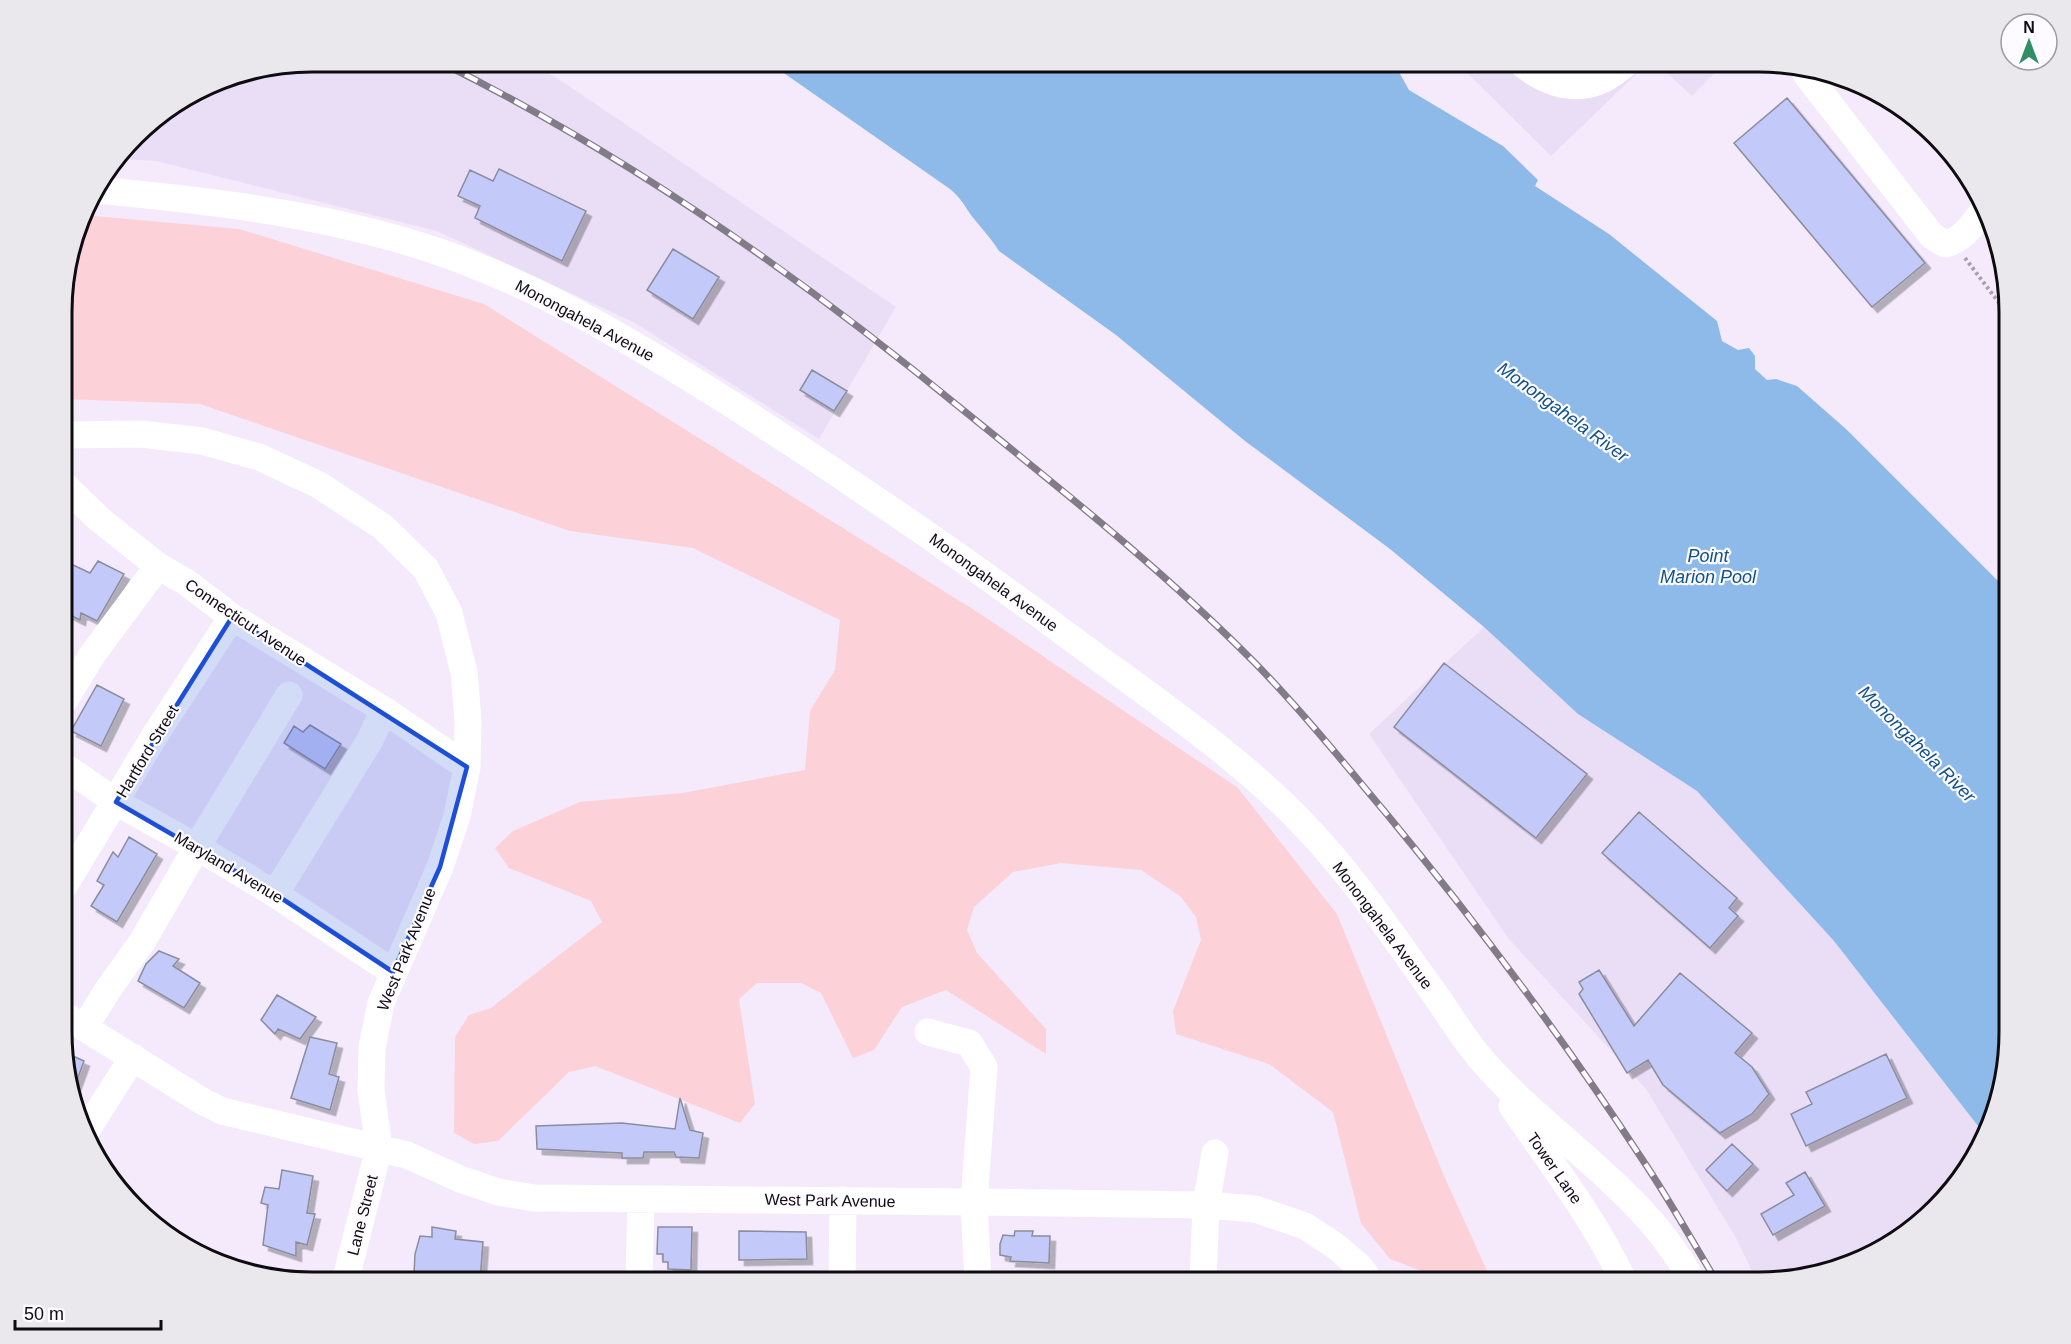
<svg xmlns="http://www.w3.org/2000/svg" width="2071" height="1344" font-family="Helvetica,sans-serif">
	<defs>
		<filter id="shadow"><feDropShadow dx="5.5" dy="5.5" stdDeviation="0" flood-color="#0004"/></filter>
	</defs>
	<rect width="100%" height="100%" fill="#f4eafc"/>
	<path fill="#eadef6" d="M312,62H527L557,78L896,307L819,439L635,323L437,231L156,161L120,159L147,124L216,80Z
		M1456,62H1649L1551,156Z
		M1655,62H1726L1692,96Z
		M1484,627L1578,714L1697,791L1834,941L1985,1135L1967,1171L1884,1249L1775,1282H1757L1736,1238L1646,1089L1508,938L1369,734Z"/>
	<path fill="#fcd1d7" d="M83,215L239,229L484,304L982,615L1238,788L1337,914L1444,1176L1492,1282H1451L1390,1259L1361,1223L1333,1112L1269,1064L1176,1034L1173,1011L1201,940L1196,917L1180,896L1141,870L1061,863L1013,872L974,907L967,930L977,953L1046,1029V1054L946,990L902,1007L874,1050L853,1058L821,993L801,983H757L739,999L755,1104L740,1123L595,1066L569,1072L498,1141L474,1144L454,1133L455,1037L469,1015L491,1008L602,922L591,901L509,868L495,848L513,831L580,802L683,793L805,770L810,711L835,670L840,620L693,548L570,531L200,404L64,399V280Z"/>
	<path fill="#8ebae9" d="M768,62H1384L1399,72L1409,90L1503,146L1538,180L1535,186L1609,234L1717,321L1722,341L1738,350L1749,348L1755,356V369L1767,380L1776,379L1797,386L1846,429L2009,592V1048L1996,1112L1985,1135L1834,941L1697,791L1578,714L1484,627L1390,549L1245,441L1116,335L999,251C992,240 984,231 975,220C965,208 964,201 950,189Z"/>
	<path fill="#c3c9f8" stroke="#8a8d9e" stroke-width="1.5" filter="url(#shadow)" d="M1787,98L1925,263L1872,307L1734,143Z
		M499,169L586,211L562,261L475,218L480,206L458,196L470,170L493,181Z
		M673,249L719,277L693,319L647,290Z
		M812,370L847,391L834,411L800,390Z
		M98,561L124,574L97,621L81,613L80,620L64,612V573L69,563L90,573Z
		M1444,663L1587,774L1536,838L1394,727Z
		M97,685L124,699L101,746L71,731Z
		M310,725L341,744L325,769L284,743L294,726L303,732Z
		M1639,812L1737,898L1729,908L1738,916L1710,948L1602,853Z
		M129,837L157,854L117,922L91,906L104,885L97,881L113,852L118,857Z
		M159,951L179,959L173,966L200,983L184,1008L138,981L146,964Z
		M1599,970L1634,1026L1680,973L1752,1033L1735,1053L1752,1067L1769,1094L1752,1114L1720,1133L1663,1085L1648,1060L1627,1073L1579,994L1583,989L1579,982Z
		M277,995L316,1017L300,1039L278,1029L275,1034L261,1020Z
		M310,1037L337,1043L329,1074L339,1077L330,1110L291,1098Z
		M64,1052L84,1061L73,1091L64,1064Z
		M1886,1054L1907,1098L1806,1146L1791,1114L1812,1104L1806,1092Z
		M680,1098L690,1130L703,1133L699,1158L676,1157L674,1152H644L643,1158H622V1153L537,1149L536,1126L622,1123L675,1129Z
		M1732,1144L1753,1164L1727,1191L1706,1170Z
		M282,1170L313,1176L307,1213L315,1214L307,1245L296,1242V1256L263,1245L268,1205L261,1203L265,1187L279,1189Z
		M1805,1172L1825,1206L1773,1235L1761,1214L1794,1195L1786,1183Z
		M432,1227L456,1231L455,1239L483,1242L480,1282L414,1274L415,1254L420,1236L432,1237Z
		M658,1227H692L691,1270L668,1269V1262H663V1254H657Z
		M739,1231L806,1232L807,1259L739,1260Z
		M1015,1231H1033L1032,1236H1050L1049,1263L1010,1261L1011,1257L1000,1255V1244L1003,1235L1014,1236Z"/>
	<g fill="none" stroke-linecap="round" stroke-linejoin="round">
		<path stroke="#a8a0ae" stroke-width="4" stroke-dasharray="3 3" stroke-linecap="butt" d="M1965,258L2009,316"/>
		<path stroke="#fff" stroke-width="27" d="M1520,62C1541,80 1569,92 1597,82C1609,78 1619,69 1628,62
			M1809,70L1806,74L1932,236L1945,244C1963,240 1972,225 1983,211
			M96,190C205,200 316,213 421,246C532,281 634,343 733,405C848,479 961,556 1071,638C1149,696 1239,756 1305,826C1354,877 1393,936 1434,993C1449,1014 1463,1038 1480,1058C1547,1136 1644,1189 1693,1282
			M64,435L141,434L202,441L259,457L319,485L383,527L426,569L449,613L464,672L468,720L467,767L457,816L440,867L381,1003L372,1048L371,1090L379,1148L345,1282
			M64,485L99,519L158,566L186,582L232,617L384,710L467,767
			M64,701L92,655L158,566
			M64,766L116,802L197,847L275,894L393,972
			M64,886L157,732L232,617
			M275,894L370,740L384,710
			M64,1015L202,1101L222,1111L407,1155L460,1179L498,1192L534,1198L974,1202L1206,1205L1255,1209L1305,1226L1334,1245L1359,1266L1371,1282
			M84,1028L109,988L142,942L197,847L289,695
			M928,1032L969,1043L984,1067L974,1202L978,1282
			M1512,1106C1551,1164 1594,1218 1624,1282
			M86,1131L133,1057
			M639,1282L641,1199
			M842,1282L843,1200
			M1203,1282L1206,1205L1215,1153"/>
		<g stroke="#827b88" stroke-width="7">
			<path id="rail" d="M440,62C628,155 801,277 963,410C1063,491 1164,571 1255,663C1301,710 1343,762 1385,812C1477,923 1563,1038 1642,1159C1669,1199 1692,1241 1717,1282"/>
		</g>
		<use href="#rail" stroke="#fdfbff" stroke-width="4.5" stroke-dasharray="14" stroke-linecap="butt"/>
	</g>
	<path fill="#1d4ed8" fill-opacity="0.2" stroke="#1d4ed8" stroke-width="4.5" stroke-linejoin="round" d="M232,617L467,767L440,867L393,972L275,894L116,802Z"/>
	<g text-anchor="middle" stroke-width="4.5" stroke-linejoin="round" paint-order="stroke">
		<g font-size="16" fill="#0e0b11" stroke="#fdfbff">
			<text transform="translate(585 320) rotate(28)" y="6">Monongahela Avenue</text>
			<text transform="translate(994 582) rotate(36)" y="6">Monongahela Avenue</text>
			<text transform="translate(246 622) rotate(34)" y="6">Connecticut Avenue</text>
			<text transform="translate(147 751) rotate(-59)" y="6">Hartford Street</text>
			<text transform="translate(229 867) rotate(31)" y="6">Maryland Avenue</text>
			<text transform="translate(1383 925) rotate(53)" y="6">Monongahela Avenue</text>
			<text transform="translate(406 949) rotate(-68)" y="6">West Park Avenue</text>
			<text transform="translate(1555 1168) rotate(55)" y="6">Tower Lane</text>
			<text transform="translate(830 1200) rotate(1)" y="6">West Park Avenue</text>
			<text transform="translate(362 1215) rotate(-76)" y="6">Lane Street</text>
		</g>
		<g font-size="18" font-style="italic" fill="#0f528a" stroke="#fdfbff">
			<text transform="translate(1563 412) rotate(36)" y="6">Monongahela River</text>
			<text x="1708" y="562">Point<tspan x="1708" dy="21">Marion Pool</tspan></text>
			<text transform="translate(1917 744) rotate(45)" y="6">Monongahela River</text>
		</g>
	</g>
	<path d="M0 0H2071V1344H0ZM312 72H1759A240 240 0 0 1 1999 312V1032A240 240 0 0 1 1759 1272H312A240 240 0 0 1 72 1032V312A240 240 0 0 1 312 72Z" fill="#eae8ec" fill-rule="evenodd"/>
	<path fill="none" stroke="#0e0b11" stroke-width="3" d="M312 72H1759A240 240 0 0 1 1999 312V1032A240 240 0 0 1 1759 1272H312A240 240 0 0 1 72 1032V312A240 240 0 0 1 312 72Z"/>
	<g transform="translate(2029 42)"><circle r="28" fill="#fdfbff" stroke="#9d9ba0" stroke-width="1.5"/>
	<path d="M0-4.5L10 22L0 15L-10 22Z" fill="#318f67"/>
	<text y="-9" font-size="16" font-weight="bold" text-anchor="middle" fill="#0e0b11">N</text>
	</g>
	<path d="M15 1320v9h146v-9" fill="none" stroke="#0e0b11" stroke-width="3"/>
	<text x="24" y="1320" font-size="18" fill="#0e0b11" stroke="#fdfbff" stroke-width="4.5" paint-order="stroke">50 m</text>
</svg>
